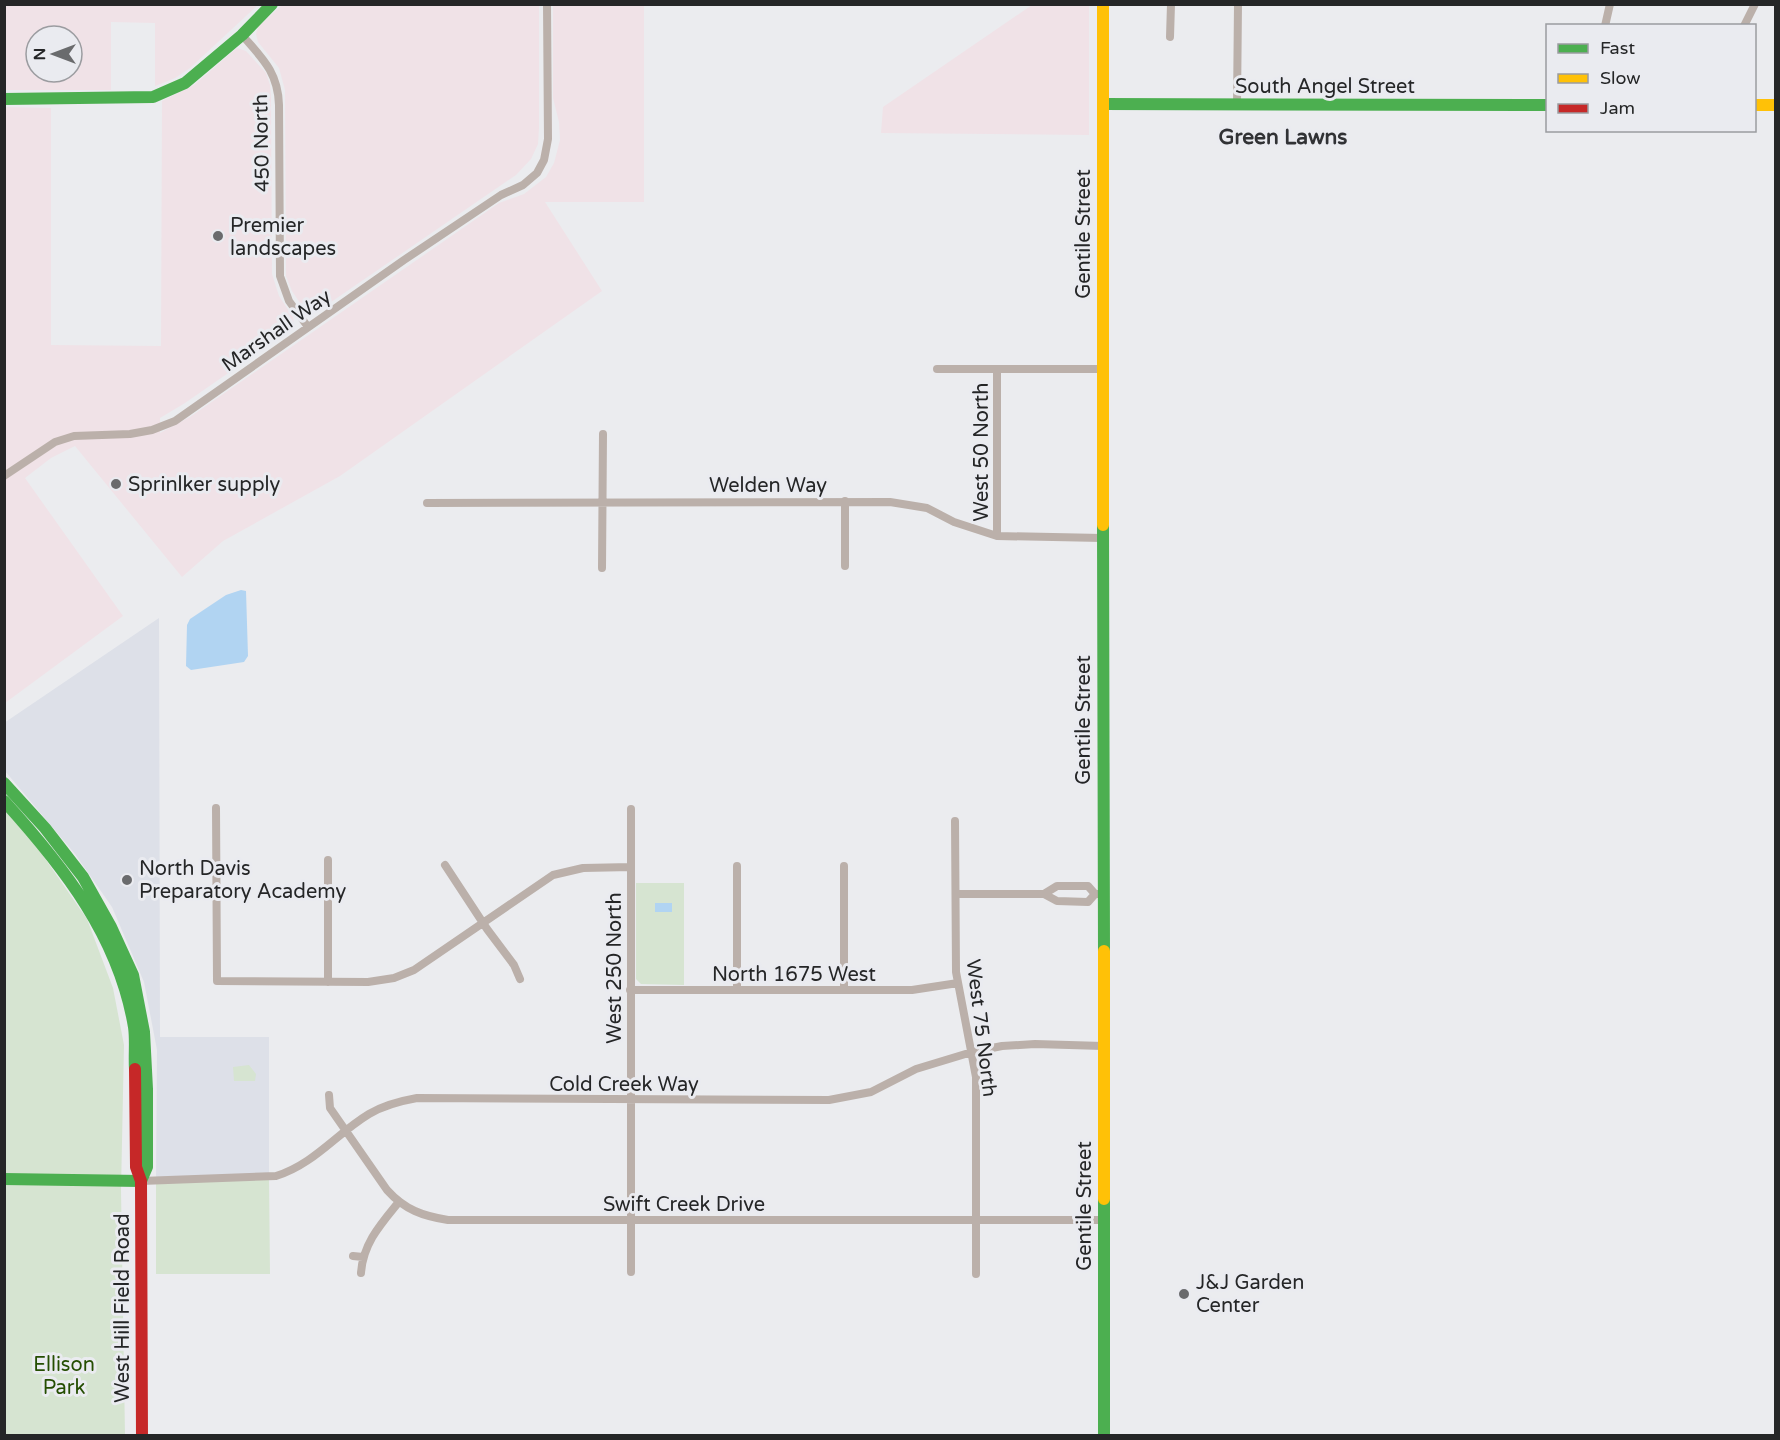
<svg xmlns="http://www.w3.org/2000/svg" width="1780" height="1440" font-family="'Varela Round',sans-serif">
	<rect width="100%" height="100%" fill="#ebecef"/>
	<path fill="#f0e2e7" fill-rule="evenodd" d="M5,4H258V5L190,68L175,78L155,86V23L111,22V90H5ZM36,36H72V72H36Z
		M282,5H539V128L538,144L531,159L516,175L318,311L313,313L304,309L292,291L286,276L285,90L279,68L258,42L256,34L258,27Z
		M553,5H644V202H545L602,291L340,476L223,541L182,577L75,446L51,458L25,478L123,616L5,703V107L51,108V345L161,346L162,101L194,85L237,48L246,51L266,73L270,85L271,97L272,274L279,296L293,317L294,326L290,330L185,403L160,418V433L190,417L499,203L524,194L546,177L554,163L560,140L559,122L553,98Z
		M1032,5H1089V135L881,133L883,107Z"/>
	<path fill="#dde0e8" d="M159,618L160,1037H269V1177L156,1181L157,1050L144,982L112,907L75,854L5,771L4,723Z"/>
	<path fill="#d6e4d1" d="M4,810L35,844L87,919L113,988L124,1045L121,1190L125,1435H5Z
		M636,883H684V985L641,984L636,979Z
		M249,1065L256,1074L255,1081H234L233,1067Z
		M269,1177L270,1274H156V1181Z"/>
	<path fill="#b1d4f2" d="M241,590L246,591L248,656L244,662L191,670L186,666L187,625L190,619L226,595Z
		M655,903H672V912H655Z"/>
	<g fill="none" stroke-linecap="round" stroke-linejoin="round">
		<path stroke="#bbb0aa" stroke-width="8" d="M1605,26L1610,4
			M1744,26L1755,4
			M242,35C262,58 278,72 279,105L280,276L289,301L308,327
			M1170,37L1171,4
			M1237,105L1238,4
			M937,369H1103
			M4,476L55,442L74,436L130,434L152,430L175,421L404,260L501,195L523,185L537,173L544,160L548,139L547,4
			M845,501V566
			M427,503L890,502L927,508L954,522L997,536L1102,538
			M997,536V369
			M602,568L603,434
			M216,808L217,981L368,982L394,978L414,970L553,875L583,868L631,867
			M955,821L956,972L976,1077V1274
			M328,860V982
			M445,865L487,929L514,965L520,979
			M737,866V990
			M956,894H1044L1057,901L1088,902L1095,894H1103
			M1044,894L1057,886H1088L1095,894
			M630,990H912L958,983
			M844,990V866
			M329,1095L330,1108L387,1190C405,1210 423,1216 448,1220H1103
			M141,1181L276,1176C314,1164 336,1134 369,1114C384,1105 400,1101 417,1098L829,1100L871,1092L916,1069L972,1052L1002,1046L1035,1044L1103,1046
			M353,1256L363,1257
			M631,1272V809
			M361,1273C363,1244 380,1225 398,1203"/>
		<path stroke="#4caf50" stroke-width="12" d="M4,99L153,97L185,83L242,35L272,4
			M1103,104L1548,105
			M1103,525L1104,951
			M4,783L45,828L83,877L111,927L133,975L144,1032L147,1089V1167L141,1181
			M4,801C64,867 119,937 134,1027C136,1041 134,1055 135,1069
			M4,1179L141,1181
			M1104,1199V1436"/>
		<path stroke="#ffc107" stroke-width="12" d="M1103,4V525
			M1754,105H1776
			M1104,951V1199"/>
		<path stroke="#c62828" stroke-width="12" d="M135,1069L136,1167L141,1181L142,1436"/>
	</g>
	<g fill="#6a6b6d" stroke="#eaebf0" stroke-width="2">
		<circle cx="218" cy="236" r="6"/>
		<circle cx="116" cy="484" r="6"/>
		<circle cx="127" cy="880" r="6"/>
		<circle cx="1184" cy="1294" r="6"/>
	</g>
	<g text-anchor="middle" stroke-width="6" stroke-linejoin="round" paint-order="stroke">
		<g font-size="20" fill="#252627" stroke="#eaebf0">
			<text x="1325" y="93">South Angel Street</text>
			<text transform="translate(261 143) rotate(-91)" y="7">450 North</text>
			<text transform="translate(1083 234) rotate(-90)" y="7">Gentile Street</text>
			<text transform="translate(276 330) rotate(-35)" y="7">Marshall Way</text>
			<text transform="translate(981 452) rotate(-90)" y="7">West 50 North</text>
			<text x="768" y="492">Welden Way</text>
			<text transform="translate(1083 720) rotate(-90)" y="7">Gentile Street</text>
			<text transform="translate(614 968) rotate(-90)" y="7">West 250 North</text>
			<text x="794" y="981">North 1675 West</text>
			<text transform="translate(982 1028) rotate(83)" y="7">West 75 North</text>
			<text x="624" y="1091">Cold Creek Way</text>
			<text x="684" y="1211">Swift Creek Drive</text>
			<text transform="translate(1084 1206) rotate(-90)" y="7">Gentile Street</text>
			<text transform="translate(122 1308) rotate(-90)" y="7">West Hill Field Road</text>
		</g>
		<g font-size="20" fill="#252627" stroke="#eaebf0" text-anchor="start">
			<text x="230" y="232">Premier<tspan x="230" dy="23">landscapes</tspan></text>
			<text x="128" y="491">Sprinlker supply</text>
			<text x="139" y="875">North Davis<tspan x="139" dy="23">Preparatory Academy</tspan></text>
			<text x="1196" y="1289">J&amp;J Garden<tspan x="1196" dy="23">Center</tspan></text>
		</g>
		<g font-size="20" fill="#254e02" stroke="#eaebf0">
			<text x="64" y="1371">Ellison<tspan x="64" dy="23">Park</tspan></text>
		</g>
		<g font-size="21" font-weight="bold" fill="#313235" stroke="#eaebf0">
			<text x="1283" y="144">Green Lawns</text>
		</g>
	</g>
	<rect width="1780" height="1440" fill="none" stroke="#252627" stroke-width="12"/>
	<rect x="1546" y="24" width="210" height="108" fill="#eaebf0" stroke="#9b9ca0" stroke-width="1.5"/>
	<rect x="1558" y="44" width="30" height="9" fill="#4caf50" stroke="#9b9ca0" stroke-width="1.5"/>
	<text x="1600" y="54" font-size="18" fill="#252627">Fast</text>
	<rect x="1558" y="74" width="30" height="9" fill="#ffc107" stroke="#9b9ca0" stroke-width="1.5"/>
	<text x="1600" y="84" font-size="18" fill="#252627">Slow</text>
	<rect x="1558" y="104" width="30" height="9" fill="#c62828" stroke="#9b9ca0" stroke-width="1.5"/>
	<text x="1600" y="114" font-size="18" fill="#252627">Jam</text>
	<g transform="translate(54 54) rotate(270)"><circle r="28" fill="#eaebf0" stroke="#9b9ca0" stroke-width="1.5"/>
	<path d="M0-4.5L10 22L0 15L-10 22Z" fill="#6a6b6d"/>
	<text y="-9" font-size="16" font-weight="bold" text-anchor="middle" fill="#252627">N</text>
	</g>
</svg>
